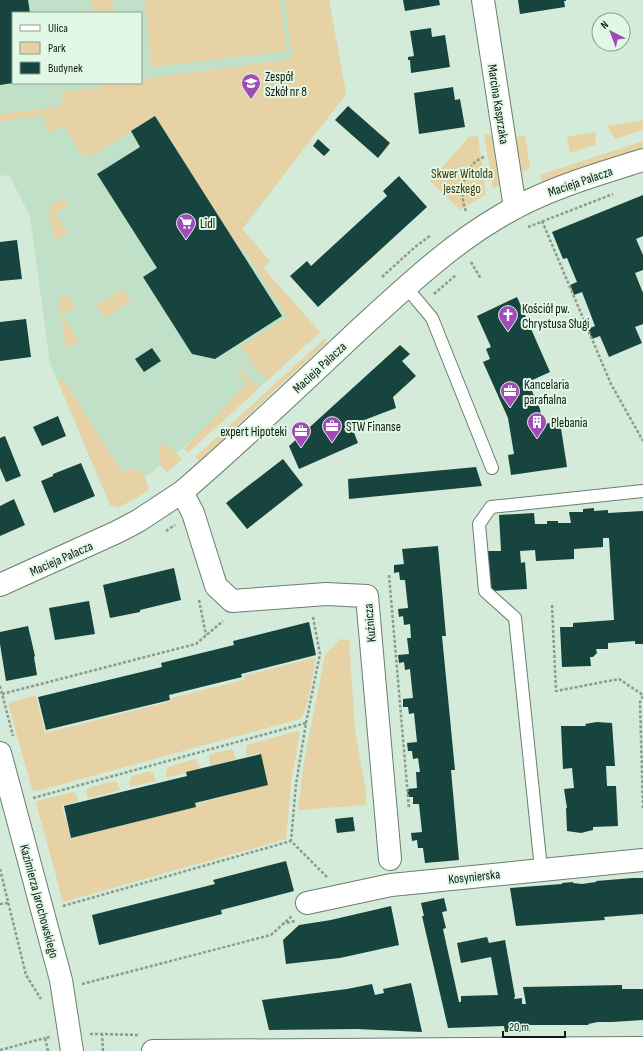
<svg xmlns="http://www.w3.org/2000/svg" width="643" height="1051" font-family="'Sofia Sans Condensed',sans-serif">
	<rect width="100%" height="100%" fill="#d3ebd8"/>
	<path fill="#c1e0c8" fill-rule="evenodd" d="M0,0H329L346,94L242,229L270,261L263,268L320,332L259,388L110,505L50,363L30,216L9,175L0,176ZM13,13H141V83H13Z"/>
	<path fill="#e7d2a6" d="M91,0H112L114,13H93Z
		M144,0H280L287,51L152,67Z
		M285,0H329L346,94L242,229L270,261L263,268L320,332L268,380L248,360L250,357L240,347L287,317L243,249L241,251L155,116L94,155C90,156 87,157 84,155C77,151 68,132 64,125L51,133L46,130L44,115L0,122V114L62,106L61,92L102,87L101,83H141V79L292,59Z
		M643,120V130L615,139L607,126Z
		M596,132L595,145L570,153L567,137Z
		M484,134H488L492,136L500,185L493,189Z
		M525,135L530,168L522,172L516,137Z
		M478,136L486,194L460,210L430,181L469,137Z
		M643,141V149L599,162L542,182L540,175Z
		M60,200L65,201L69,204L56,213L68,233L56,240L54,237C51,224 42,204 60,200Z
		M123,289L131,302L105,318L97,305Z
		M63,295C70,295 72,301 76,307L62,315L79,341L66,349L59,301L60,298Z
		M325,338L327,342L199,461L195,457Z
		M239,369L259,388L188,453L184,449L247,383L236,372Z
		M63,378L122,472C140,463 146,475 149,490L118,508L110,505L58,381Z
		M164,442L182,459L167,472C156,464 156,452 164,442Z
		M341,639L349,640L355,729L366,793V805L298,810L304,762L325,655Z
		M316,657C314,672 309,708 300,719L41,790L35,791L32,789L8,703L36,695L45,733L172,701L171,698L244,680V676Z
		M298,731L300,733L291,782L286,839L63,902L36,803L37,801L73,792L76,793L78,801L62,806L71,838L267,785L259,753L247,756L246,750L247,745Z
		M232,749L233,751L236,759L210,766L209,755Z
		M195,759L198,763L200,769L166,778V772L168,767Z
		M150,771L153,773L156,781L130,787L129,782L132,776Z
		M115,781L117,782L120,790L88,799L86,791L88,788Z"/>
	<path fill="#17443f" d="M0,0H28L30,13H13V83L0,85Z
		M403,0H439L440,5L405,11Z
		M518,0H566V1H564L565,7L520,14Z
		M431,28L432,37L445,35L450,67L411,73L410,60H408V57L414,56L410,31Z
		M453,87L455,100L460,99L465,127L419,134L414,93Z
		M348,106L390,143L378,158L335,120Z
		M155,116L282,316L215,359L192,354L143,277L157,268L97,174L140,147L131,131Z
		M318,139L330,150L324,156L313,146Z
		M399,176L427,207L318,307L290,276L307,261L311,266L387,196L383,191Z
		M643,195V236L636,239L643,255V270L635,273L643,293V324L635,327L642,343L609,357L600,336L592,339L588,329L595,326L582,292L574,295L570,285L577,282L567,258L563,259L552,232Z
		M17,240L22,279L0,281V242Z
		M517,297L550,372L528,382L540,409L542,424L560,422L567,467L511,475L508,455L514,454L508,418L483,362L490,359L486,349L491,347L477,316Z
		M26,319L31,357L0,361V322Z
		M400,345L410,354L402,361L416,376L393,397L396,408L351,425L358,443L299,469L289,446Z
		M152,348L161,361L144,372L135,359Z
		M58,416L66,436L42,446L33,427Z
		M5,436L21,476L6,482L0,468V438Z
		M283,459L303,485L247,529L226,503Z
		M81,463L95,496L54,513L41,481L53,476V474Z
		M476,467L482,486L349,499L348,479Z
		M14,499L25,525L0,536V506Z
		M594,508V511L608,510V513L643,511V644H635V641L608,643V649H596L597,653L593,657H590L591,666L562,667L560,627H573V623L614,620L609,538H603V547L574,549V559L536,561L535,550L520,551L521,563L525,562L527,589L490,591L487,551H501L499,515L534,513L535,524H547V521H558V523H571L569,512H583V509Z
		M438,546L446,636H442L455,770H451L459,860L425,863L423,848H418L417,840L412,841L411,833L422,832L419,804H413V797H408L407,789L417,788L416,772H420L418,758L413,759L412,751H408L407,743L417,742L414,713L409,714L408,707H403V699L413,698L410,669L405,670L404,662L399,663L398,655L409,654L407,638H411L410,624L404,625L403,616L399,617L398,609L408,608L405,580H400L399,572L394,573V565L404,564L402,549Z
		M174,568L181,600L140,610V612L110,618L103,585Z
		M89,601L95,634L55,640L49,608Z
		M309,622L316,655L241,674L242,677L169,695L170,700L46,730L38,697L162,667L161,663L234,645L233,641Z
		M28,626L35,656L34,657L37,675L6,681L0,644V632Z
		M597,722L612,723L615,766H606L607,786H616L618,826L593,827V830L581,833L567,831L566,808H567L564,789L574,788L572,768L563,769L561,726H586L585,724Z
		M261,754L268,785L195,803L196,807L71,838L64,806L187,776L186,772Z
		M353,817L355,831L337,833L335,819Z
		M286,861L294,891L221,910L222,914L99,945L92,915L215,884L213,880Z
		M633,878H643V914L604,917L605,920L516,926L510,888L562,884V883L573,882V883L582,884L596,882V881Z
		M444,898L447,911L442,912L446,928L443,929L459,1002H461V996L498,995L491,957L461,963L457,943L487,937L489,943L505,940L515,996L514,999L522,998V1004H526L523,987L622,985V989H643V1020L612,1022H598L588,1024L589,1025H529L530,1032H505L504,1026L448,1028L422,916H424L421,903Z
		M391,906L399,945L340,958L286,964L283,940L299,925L331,920Z
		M411,983L422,1032L357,1029L269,1030L262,1000L347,989L372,984L375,995L384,993L383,989Z"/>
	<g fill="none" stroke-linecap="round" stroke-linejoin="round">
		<g stroke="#6a7f6f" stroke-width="14">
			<path id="lane" d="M406,287L432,318L492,468
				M541,869L515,618L485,591L479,524L491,507L643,491"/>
		</g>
		<g stroke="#6a7f6f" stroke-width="24">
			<path id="street" d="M483,0L515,208
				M182,492L193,513L216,586L232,601L326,594L367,596L390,859
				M0,585L117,532L138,521L182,492C244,439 303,382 363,326C407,286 450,245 502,215C546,189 595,175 643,160
				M0,753L61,980L72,1051
				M307,903L391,885L643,860
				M153,1051L643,1048"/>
		</g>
		<path stroke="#8a9c8e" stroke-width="2.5" stroke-dasharray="3 2" stroke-linecap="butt" d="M466,211C458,193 464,164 484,157
			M542,221L611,384L643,441
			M528,227L613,194
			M471,262L481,279
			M382,277L415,247L431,235
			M434,294L456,275
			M166,531L175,525
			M389,575L409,809
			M199,600L206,635
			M552,605L556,691L619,679L643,695
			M313,617L320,654L306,723L296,784L291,841L327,877
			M0,686L13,736
			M2,694L196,644L223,621
			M643,696L640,702L643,808
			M33,798L306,723
			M0,869L26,975L41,999
			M0,904L8,903
			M63,906L291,841
			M282,924L295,921
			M82,984L271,935L292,916
			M90,1034H102
			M0,1050L45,1038
			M48,1051L45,1038L50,1037
			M103,1051L102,1034L139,1035"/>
		<use href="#lane" stroke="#fff" stroke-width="12"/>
		<use href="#street" stroke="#fff" stroke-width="22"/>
	</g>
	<defs>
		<g id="school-pin" transform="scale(1)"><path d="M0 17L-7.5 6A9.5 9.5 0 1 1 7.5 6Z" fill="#a24ab7" stroke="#e0f8e5"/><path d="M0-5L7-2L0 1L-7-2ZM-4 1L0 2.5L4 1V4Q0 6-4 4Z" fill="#fff"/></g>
		<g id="supermarket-pin" transform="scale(1)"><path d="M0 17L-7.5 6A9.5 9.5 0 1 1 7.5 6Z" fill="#a24ab7" stroke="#e0f8e5"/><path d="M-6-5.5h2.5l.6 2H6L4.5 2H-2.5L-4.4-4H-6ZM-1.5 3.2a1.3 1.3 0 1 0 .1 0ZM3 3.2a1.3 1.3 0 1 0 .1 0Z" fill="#fff"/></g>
		<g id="church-pin" transform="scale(1)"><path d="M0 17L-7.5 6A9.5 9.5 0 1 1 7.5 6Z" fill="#a24ab7" stroke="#e0f8e5"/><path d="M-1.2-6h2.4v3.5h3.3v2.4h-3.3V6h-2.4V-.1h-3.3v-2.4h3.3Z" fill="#fff"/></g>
		<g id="office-pin" transform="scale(1)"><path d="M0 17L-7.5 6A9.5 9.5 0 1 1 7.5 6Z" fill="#a24ab7" stroke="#e0f8e5"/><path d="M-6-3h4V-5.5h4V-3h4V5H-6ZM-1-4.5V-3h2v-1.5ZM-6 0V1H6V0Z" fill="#fff"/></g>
		<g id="building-pin" transform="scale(1)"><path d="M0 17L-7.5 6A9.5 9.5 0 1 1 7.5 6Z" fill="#a24ab7" stroke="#e0f8e5"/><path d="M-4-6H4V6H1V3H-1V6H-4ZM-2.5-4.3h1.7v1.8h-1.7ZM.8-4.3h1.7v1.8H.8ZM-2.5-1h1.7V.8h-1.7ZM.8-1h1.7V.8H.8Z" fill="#fff"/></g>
	</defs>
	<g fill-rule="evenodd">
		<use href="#school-pin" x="251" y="83"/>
		<use href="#supermarket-pin" x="186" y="223"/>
		<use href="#church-pin" x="508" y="315"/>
		<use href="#office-pin" x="510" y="391"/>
		<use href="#building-pin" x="537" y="422"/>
		<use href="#office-pin" x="332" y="426"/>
		<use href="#office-pin" x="301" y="431"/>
	</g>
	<g text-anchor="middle" stroke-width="4" stroke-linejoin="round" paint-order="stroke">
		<g font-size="13" fill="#0f1811" stroke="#e0f8e5" text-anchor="start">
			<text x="265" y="81">Zespół<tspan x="265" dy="15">Szkół nr 8</tspan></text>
			<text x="200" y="228">Lidl</text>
			<text x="522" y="313">Kościół pw.<tspan x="522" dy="15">Chrystusa Sługi</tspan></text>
			<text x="524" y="389">Kancelaria<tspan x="524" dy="15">parafialna</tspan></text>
			<text x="551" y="427">Plebania</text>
			<text x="346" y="431">STW Finanse</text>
			<text x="287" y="436" text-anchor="end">expert Hipoteki</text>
		</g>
		<g font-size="13" fill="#0f1811" stroke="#e0f8e5">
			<text transform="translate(499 104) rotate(81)" y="5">Marcina Kasprzaka</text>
			<text transform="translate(580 181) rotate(-19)" y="5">Macieja Palacza</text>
			<text transform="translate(319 367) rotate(-43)" y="5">Macieja Palacza</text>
			<text transform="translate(61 558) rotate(-24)" y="5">Macieja Palacza</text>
			<text transform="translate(369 623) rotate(-95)" y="5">Kuźnicza</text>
			<text transform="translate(474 876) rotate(-6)" y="5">Kosynierska</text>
			<text transform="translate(40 901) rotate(75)" y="5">Kazimierza Jarochowskiego</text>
		</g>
		<g font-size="13" fill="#473503" stroke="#e0f8e5">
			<text x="462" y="178">Skwer Witolda<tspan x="462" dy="15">Jeszkego</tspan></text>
		</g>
	</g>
	<rect x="12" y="12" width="130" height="72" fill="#e0f8e5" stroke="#8c9e90"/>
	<rect x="20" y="25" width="20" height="6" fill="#ffffff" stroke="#8c9e90"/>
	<text x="48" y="32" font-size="12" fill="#0f1811">Ulica</text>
	<rect x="20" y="42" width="20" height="12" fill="#e7d2a6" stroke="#8c9e90"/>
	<text x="48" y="52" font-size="12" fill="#0f1811">Park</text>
	<rect x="20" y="62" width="20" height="12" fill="#17443f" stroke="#8c9e90"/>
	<text x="48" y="72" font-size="12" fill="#0f1811">Budynek</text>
	<g transform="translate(611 32) rotate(318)"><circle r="19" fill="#e0f8e5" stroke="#8c9e90"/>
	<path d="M0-3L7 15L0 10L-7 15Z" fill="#a24ab7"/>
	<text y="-6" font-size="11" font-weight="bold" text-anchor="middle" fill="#0f1811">N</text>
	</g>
	<path d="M503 1031v6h62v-6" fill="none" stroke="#0f1811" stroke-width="2"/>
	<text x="509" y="1031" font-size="12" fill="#0f1811" stroke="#e0f8e5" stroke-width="3" paint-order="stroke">20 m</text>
</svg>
